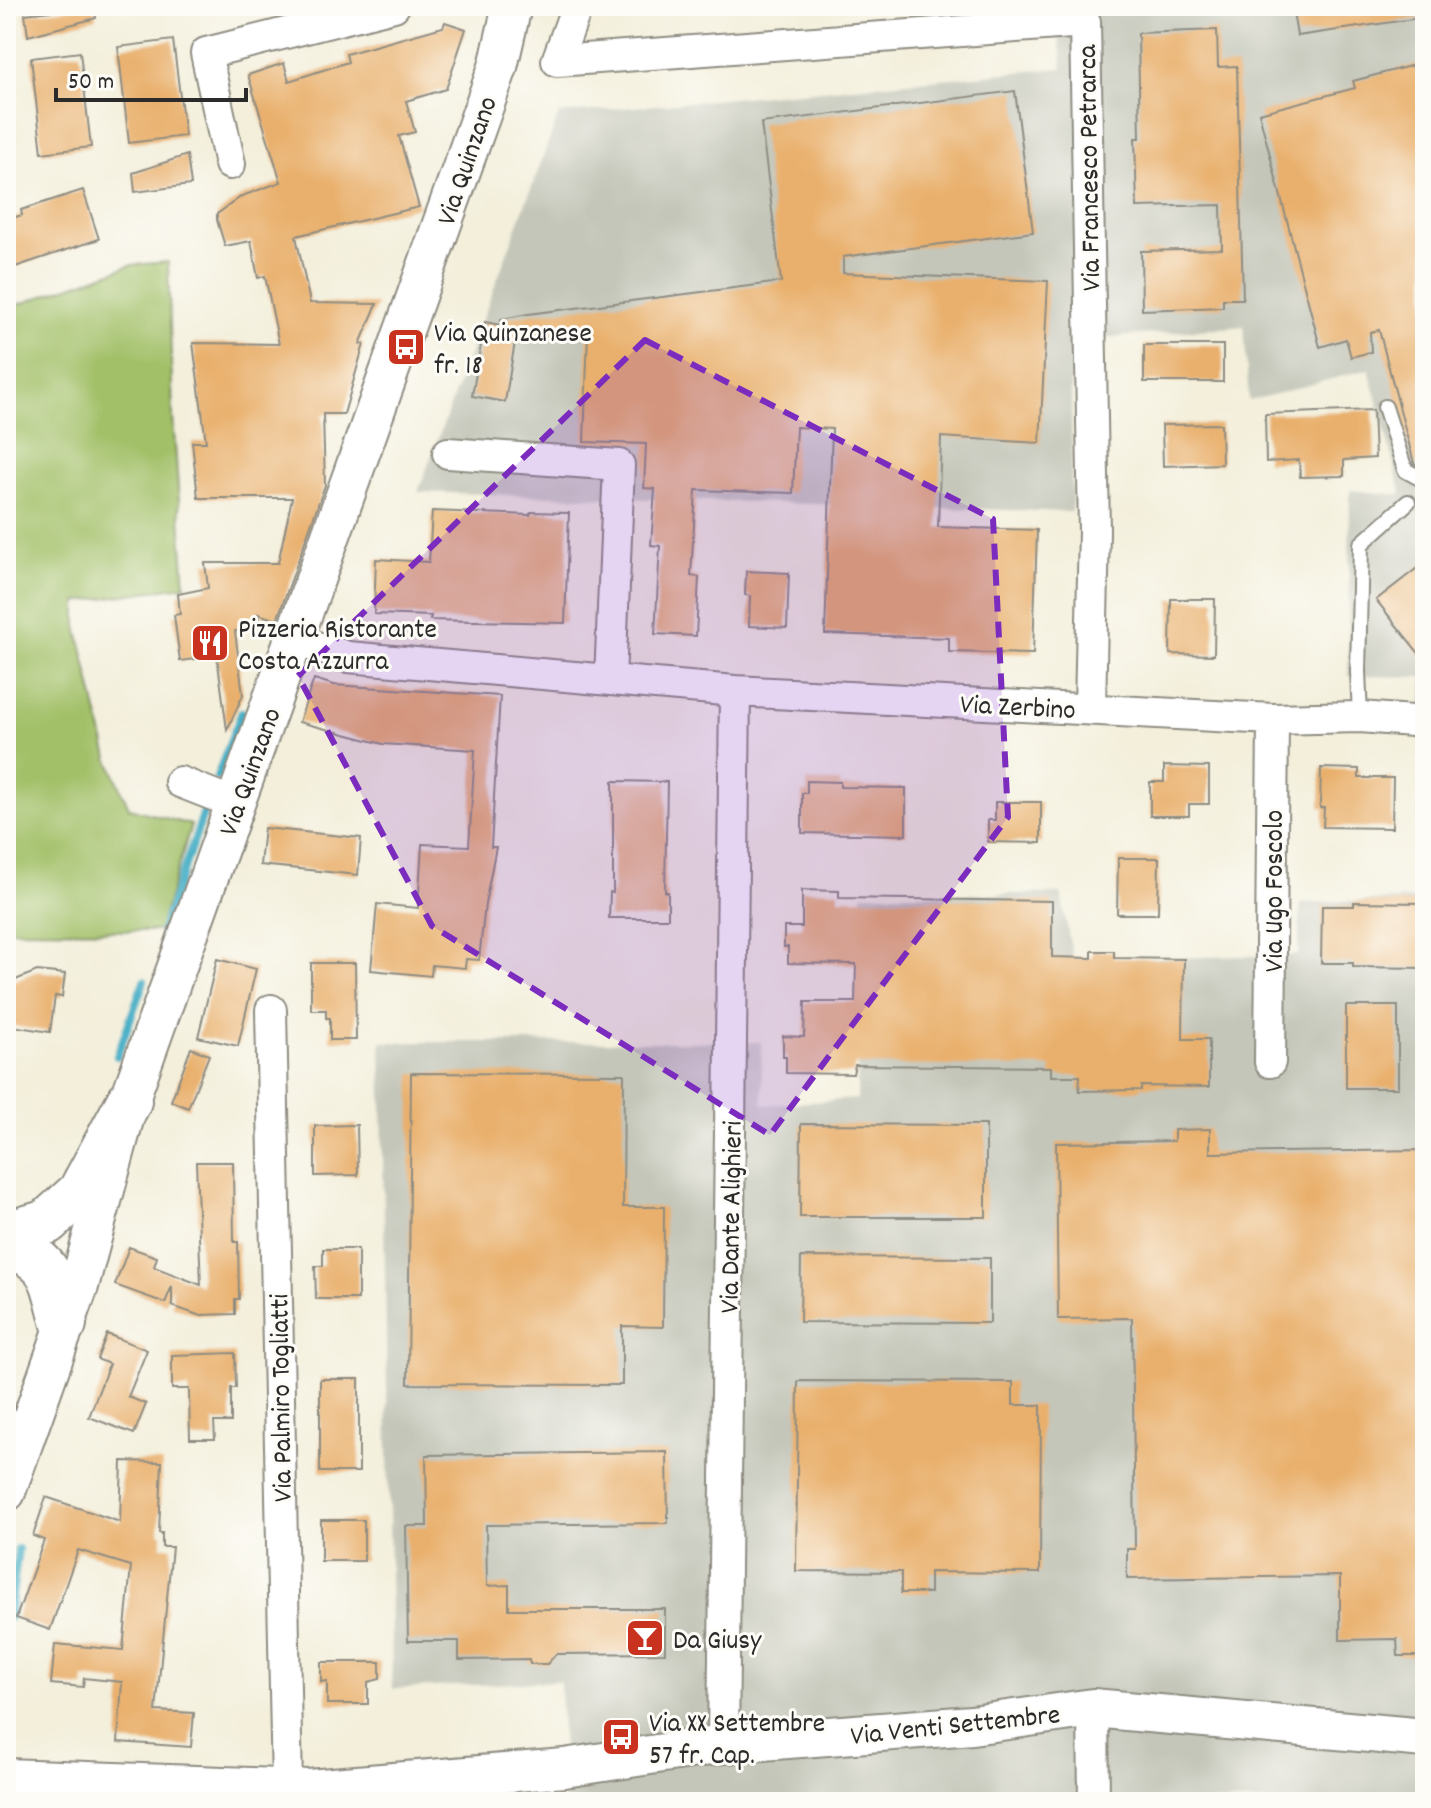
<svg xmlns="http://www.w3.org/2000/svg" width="1431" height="1808" font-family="Dekko,sans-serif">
	<rect width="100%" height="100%" fill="#fdfcf7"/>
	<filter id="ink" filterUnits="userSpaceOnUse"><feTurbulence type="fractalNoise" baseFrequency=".0125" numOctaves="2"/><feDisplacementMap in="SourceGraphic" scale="16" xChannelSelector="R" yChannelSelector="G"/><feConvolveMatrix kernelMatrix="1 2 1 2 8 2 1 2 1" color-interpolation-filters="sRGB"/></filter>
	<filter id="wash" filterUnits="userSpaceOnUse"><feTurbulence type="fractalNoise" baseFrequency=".006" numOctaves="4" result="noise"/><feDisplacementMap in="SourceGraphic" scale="32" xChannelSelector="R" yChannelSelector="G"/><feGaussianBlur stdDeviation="1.8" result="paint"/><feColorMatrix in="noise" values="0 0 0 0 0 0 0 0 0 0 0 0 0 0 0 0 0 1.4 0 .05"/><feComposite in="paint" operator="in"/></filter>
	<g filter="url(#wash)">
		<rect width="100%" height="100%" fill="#f3efdb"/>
		<path fill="#c4c6b9" d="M1055,6H1425V1802H565L560,1681L392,1689L381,1042H761L763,1105L857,1099L862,894H1061L1073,960L1298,955L1301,903L1415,899L1423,677L1348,676L1350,490L1402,495L1369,369L1249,401L1244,326L1071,341L1072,512L418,492L559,114L1063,68Z"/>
		<path fill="#a2c068" stroke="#66764a" stroke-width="2" d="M168,262L173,417L185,586L77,602V626L108,758L129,808L191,825L159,931L6,930V309L131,265Z"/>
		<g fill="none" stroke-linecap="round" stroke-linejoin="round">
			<path stroke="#48b0c7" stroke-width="8" d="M217,777L242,712
				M162,930L204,812
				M117,1056L144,981
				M9,1618L18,1549"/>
		</g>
		<g id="blocks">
			<path fill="#e9b06d" d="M94,6L96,18L28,36L25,14Z
				M1292,6H1419L1420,18L1297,36Z
				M445,22L466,29L446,89L406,101L415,132L399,136L419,207L296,236L310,303L377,304L360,344H364L344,414H323L325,485L277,620L258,614L260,628L235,631L243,695L227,730L217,656L180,661L174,615L180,614L178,594L208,588L205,563H278L292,498H198L192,442H206L193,343L279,344L265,276L258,278L251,241L225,246L217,220V214L242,196L281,182L248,75L284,63L289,81L348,62L346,54L443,27Z
				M1217,30L1218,67L1237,66L1243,299H1223V307L1142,310L1141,251L1222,249L1221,205L1137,207L1135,138H1140L1138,33Z
				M173,40L185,136L129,143L118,47Z
				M80,52L91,147L42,153L31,58Z
				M1425,62V465L1419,466L1414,463L1379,330L1370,332L1371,352L1351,357L1346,339L1320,347L1259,113L1355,88L1353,81Z
				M1015,91L1033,232L843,257V273L1048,281L1040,443L941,437L938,527L1037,530L1033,654L949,652V638L825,634L832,429L796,427L793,493L696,490L691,576L699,577L696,636L655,634L660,546L651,545L655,489L644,488L646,444L584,442L588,333L515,342L505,402L472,396L485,322L501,325V319L528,314L781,282L761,123Z
				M187,155L191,185L135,192L133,173Z
				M83,190L99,239L6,270V220L22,215L21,210Z
				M1144,345H1223V382H1144Z
				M1373,410L1375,458L1344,460V476L1300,477L1299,460L1266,462L1265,414Z
				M1221,424L1222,464L1163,466L1162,425Z
				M432,511L530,515L531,512L569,513L565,623L430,620L431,616L374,614L376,559L429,562Z
				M1425,562V661L1376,600Z
				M746,571L789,573L787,628L749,626L750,596L745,595Z
				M1171,599H1215L1214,655L1170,654Z
				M314,679L334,685L500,696L491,847H496L485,904L479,960L466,959L465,968L432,965L431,976L371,970L377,904L418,908L422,844L469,846L475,750L383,744L299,722Z
				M1164,766L1209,767V804H1189V816H1150V782H1164Z
				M1321,768L1359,769V778H1393L1392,828L1323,827L1324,808H1320Z
				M613,781L667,782L665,892H668V918H609L610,892L613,893Z
				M807,781L840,782V787L906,788V835L802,833V793H807Z
				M995,802H1041V843L988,842V820H995Z
				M264,828L361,838L358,875L260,865Z
				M1118,858H1159L1158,914H1117Z
				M802,890L839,891V898L1052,901V957L1092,958V951H1114V958L1184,959L1183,1039H1209V1087L1141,1086V1090L1079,1091L1080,1076H1051V1067L855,1065L853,1074L786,1073V1057H783V1036L804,1037L805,1002H855L856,964L788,963V947H784V927H802Z
				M1354,902L1425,903V968L1353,967V963H1321L1322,906H1354Z
				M217,959L256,969L238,1046L198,1037Z
				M311,963H355L356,1040H330V1018H326V1010H311Z
				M37,971L65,974L62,997L55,996L50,1032L6,1025V984Z
				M1346,1006H1398V1088H1346Z
				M191,1048L209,1055L188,1108L171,1101Z
				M411,1073L624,1074L623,1207H664L663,1327L622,1326V1385L408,1384Z
				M801,1124L986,1125V1217H800Z
				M357,1125L358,1175L315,1176V1126Z
				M1210,1129V1153L1425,1150V1656H1398L1397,1639L1340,1640V1576L1127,1579V1549H1135L1132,1318L1058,1319L1056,1143L1174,1141V1130Z
				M196,1162H233L234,1242H238L239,1299H235V1314L198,1315L172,1306V1286L165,1303L115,1285L129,1247L157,1257L154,1267L201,1285Z
				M323,1249H358V1299H316L315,1266H323Z
				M801,1257L990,1258V1323L800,1322Z
				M107,1334L147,1350L128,1397L146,1404L134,1434L89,1417L109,1364L97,1359Z
				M235,1353L236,1388H231V1422H214L215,1439H190L189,1389H172V1355Z
				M320,1379H359V1472H320Z
				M798,1381L1013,1382V1405H1041L1040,1573L930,1572V1593H901V1572L796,1571Z
				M667,1452L668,1523L486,1525L487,1586L509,1585V1609H665V1653L556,1654L547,1664H530L529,1659L459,1660V1641H408L406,1526H427L426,1455Z
				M122,1461L162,1462L159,1533H162V1547H172L156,1711L194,1713L191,1747L118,1742L122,1682L84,1678L83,1687L51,1684L55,1644L123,1650L131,1566L78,1550L50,1630L16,1618L44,1540L33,1536L46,1497L120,1522Z
				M321,1520H364V1561H321Z
				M321,1662H380V1679L368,1682V1704H327V1681L321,1682Z"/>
		</g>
	</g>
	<g filter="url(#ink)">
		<use href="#blocks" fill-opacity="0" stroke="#8f8d83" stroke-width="2"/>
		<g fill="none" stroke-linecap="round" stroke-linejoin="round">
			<g stroke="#8f8d83" stroke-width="18">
				<path id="service" d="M1385,407L1405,470L1418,477L1425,475
					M1360,717L1358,671L1361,544L1408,502"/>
			</g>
			<g stroke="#8f8d83" stroke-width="34">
				<path id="minor" d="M577,6L557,61L1085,22L1094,531L1090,708
					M230,164L206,53L394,6
					M448,453L619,465L610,680
					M295,640L348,657L735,691L1273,719L1360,717L1425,722
					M180,782L236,804
					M271,1010L287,1787
					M1270,1062L1273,719
					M1093,1708L1094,1802
					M723,1744L735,691"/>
			</g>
			<g stroke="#8f8d83" stroke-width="42">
				<path id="tertiary" d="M6,1492L79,1286L129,1101L498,67L512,6
					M6,1778L308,1789L564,1768L723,1744L972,1725L1093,1708L1425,1738"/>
			</g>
			<g stroke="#8f8d83" stroke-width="48">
				<path id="primary" d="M6,1234L47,1222L80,1192L129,1101
					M6,1241C55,1267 50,1273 64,1324"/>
			</g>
			<use href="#service" stroke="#fff" stroke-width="14"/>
			<use href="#minor" stroke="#fff" stroke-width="30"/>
			<use href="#tertiary" stroke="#fff" stroke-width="38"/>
			<use href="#primary" stroke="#fff" stroke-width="44"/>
		</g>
	</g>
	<path fill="#7b2cbf" fill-opacity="0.2" stroke="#7b2cbf" stroke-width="6" stroke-dasharray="16 10" stroke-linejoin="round" d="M645,340L993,519L1008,817L770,1135L432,926L298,676Z"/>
	<defs>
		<g id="bus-square" transform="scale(2)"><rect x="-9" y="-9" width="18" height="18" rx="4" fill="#c8321e" stroke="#fdfcf7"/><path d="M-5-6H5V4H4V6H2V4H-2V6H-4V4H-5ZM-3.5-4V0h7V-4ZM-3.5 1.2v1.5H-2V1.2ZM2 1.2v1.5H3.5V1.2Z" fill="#fff"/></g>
		<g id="restaurant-square" transform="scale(2)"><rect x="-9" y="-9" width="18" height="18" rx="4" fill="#c8321e" stroke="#fdfcf7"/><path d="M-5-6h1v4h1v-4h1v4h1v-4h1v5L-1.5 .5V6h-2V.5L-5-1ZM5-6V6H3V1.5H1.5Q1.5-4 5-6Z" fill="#fff"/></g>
		<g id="bar-square" transform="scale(2)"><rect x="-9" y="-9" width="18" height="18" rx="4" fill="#c8321e" stroke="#fdfcf7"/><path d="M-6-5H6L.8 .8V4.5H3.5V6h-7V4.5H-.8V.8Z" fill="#fff"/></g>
	</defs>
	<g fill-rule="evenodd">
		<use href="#bus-square" x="406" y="347"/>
		<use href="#restaurant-square" x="210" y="643"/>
		<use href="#bar-square" x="645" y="1638"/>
		<use href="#bus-square" x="621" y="1737"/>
	</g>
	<g text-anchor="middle" stroke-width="6" stroke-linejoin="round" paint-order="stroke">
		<g font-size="28" fill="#2b2b2b" stroke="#fdfcf7">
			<text transform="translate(465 160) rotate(-71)" y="10">Via Quinzano</text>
			<text transform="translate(1087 168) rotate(-91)" y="10">Via Francesco Petrarca</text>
			<text transform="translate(1018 705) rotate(3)" y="10">Via Zerbino</text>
			<text transform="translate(248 771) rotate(-70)" y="10">Via Quinzano</text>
			<text transform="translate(1272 891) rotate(-90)" y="10">Via Ugo Foscolo</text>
			<text transform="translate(729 1217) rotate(-89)" y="10">Via Dante Alighieri</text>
			<text transform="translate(279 1398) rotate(-91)" y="10">Via Palmiro Togliatti</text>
			<text transform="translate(955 1723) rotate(-6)" y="10">Via Venti Settembre</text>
		</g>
		<g font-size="28" fill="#2b2b2b" stroke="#fdfcf7" text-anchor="start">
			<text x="434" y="341">Via Quinzanese<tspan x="434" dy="32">fr. 18</tspan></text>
			<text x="238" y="637">Pizzeria Ristorante<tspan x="238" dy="32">Costa Azzurra</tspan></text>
			<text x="673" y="1648">Da Giusy</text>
			<text x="649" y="1731">Via XX Settembre<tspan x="649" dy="32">57 fr. Cap.</tspan></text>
		</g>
	</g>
	<rect width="1431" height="1808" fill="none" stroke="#fdfcf7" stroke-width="32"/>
	<path d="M56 88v12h190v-12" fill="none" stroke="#2b2b2b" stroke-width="4"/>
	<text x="68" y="88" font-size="24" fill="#2b2b2b" stroke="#fdfcf7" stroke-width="6" paint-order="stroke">50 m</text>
</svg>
